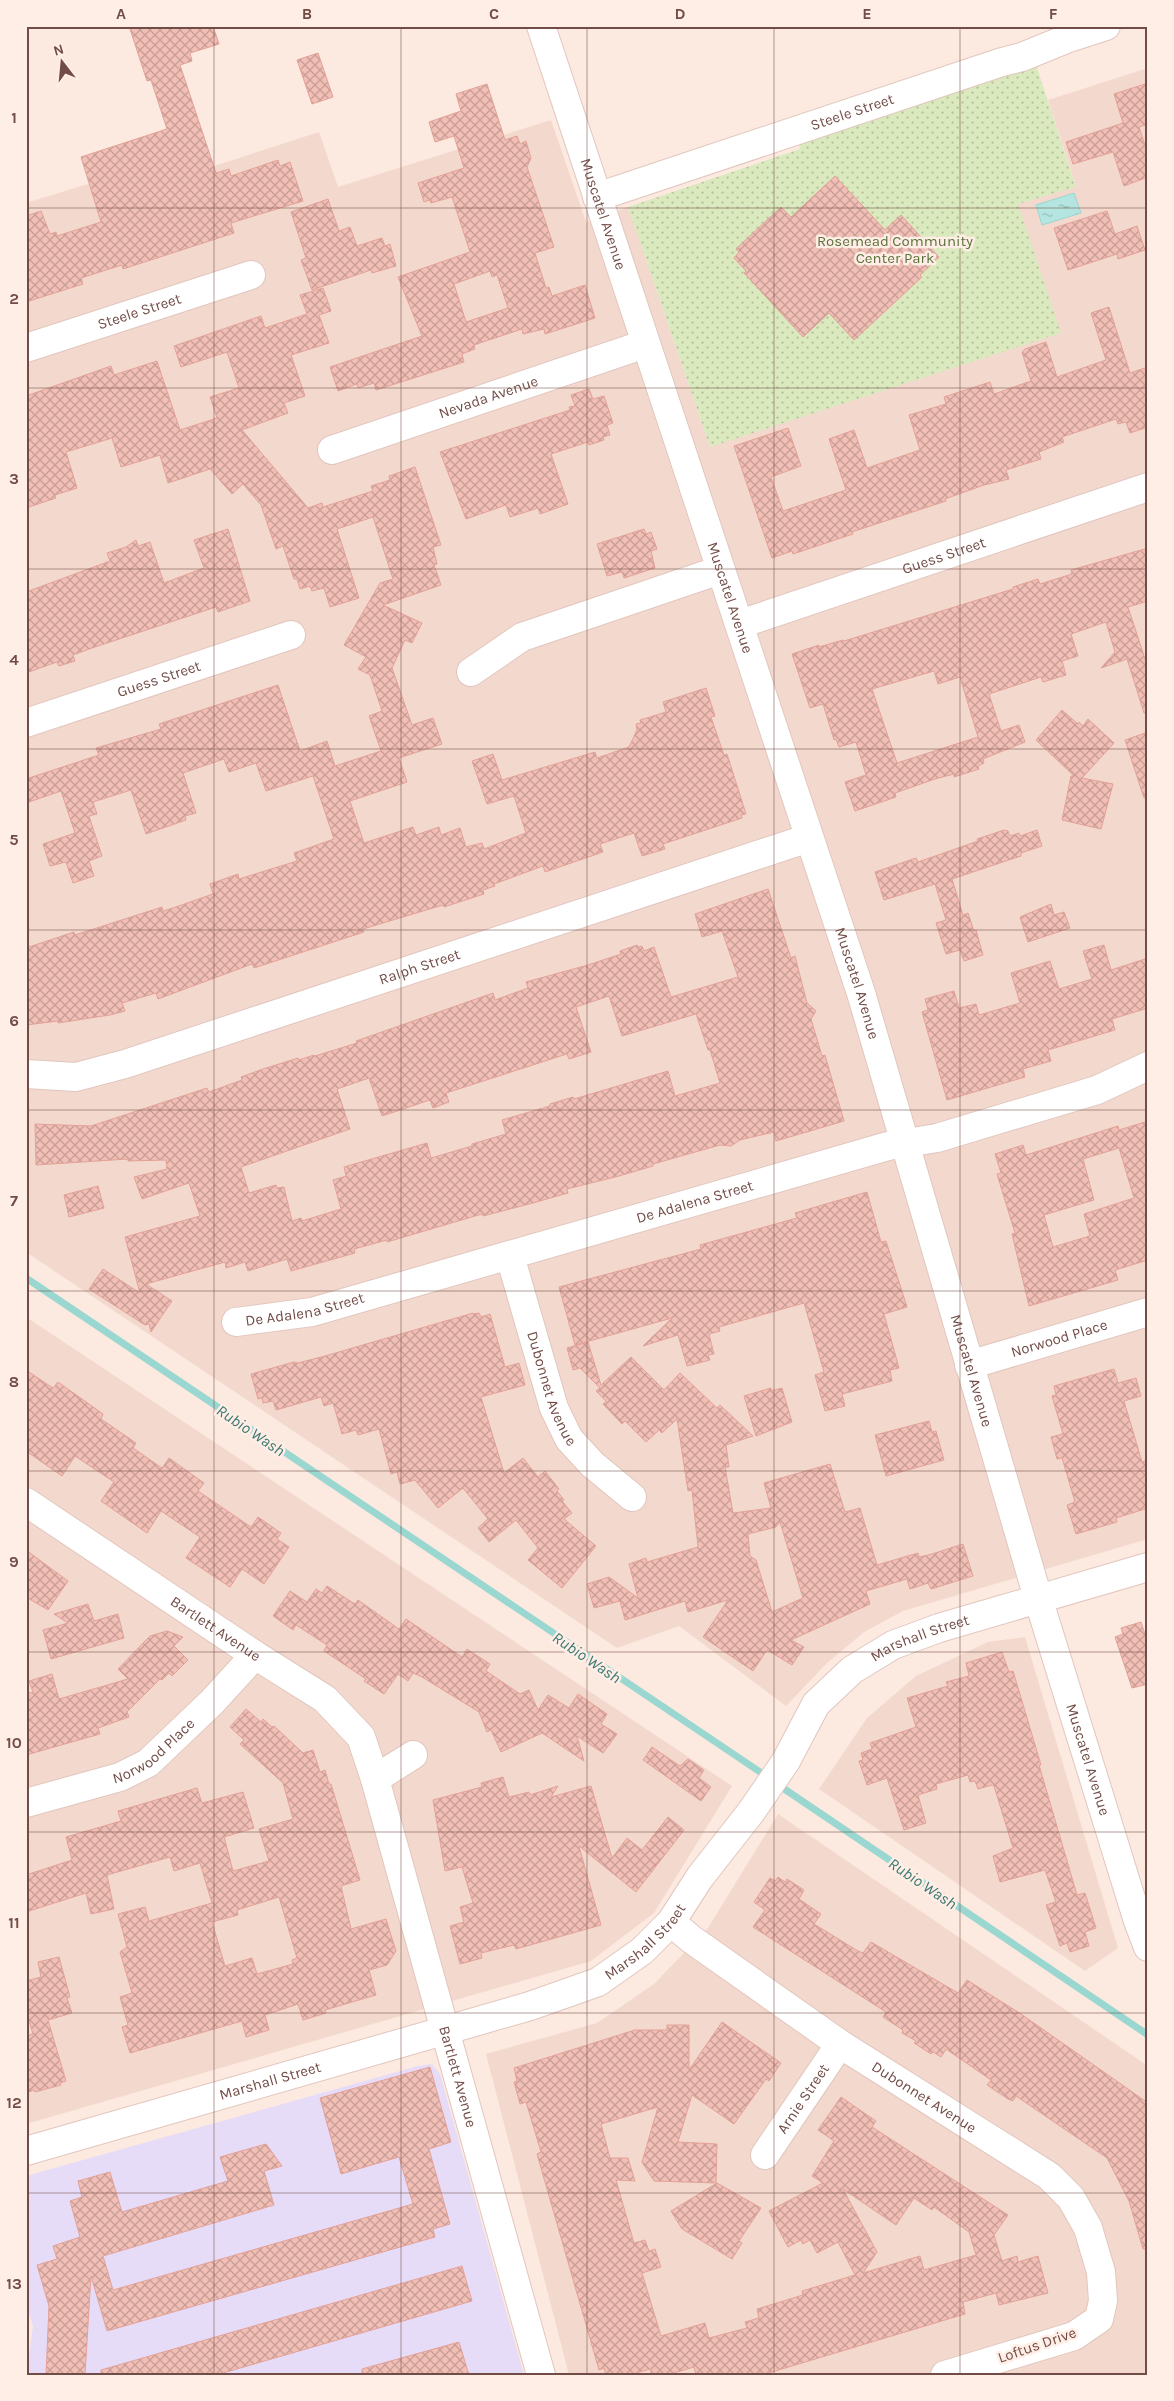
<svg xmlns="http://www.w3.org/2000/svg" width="1174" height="2401" font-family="Karla,sans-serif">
	<defs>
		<pattern id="park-dots" width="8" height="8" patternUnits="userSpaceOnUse" patternTransform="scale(1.25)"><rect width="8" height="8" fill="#dae9be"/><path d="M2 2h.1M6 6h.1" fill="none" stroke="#b5bf9c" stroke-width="1.8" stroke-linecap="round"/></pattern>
		<pattern id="water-ripples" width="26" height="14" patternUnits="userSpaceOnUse" patternTransform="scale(1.25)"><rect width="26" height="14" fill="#b4e5e0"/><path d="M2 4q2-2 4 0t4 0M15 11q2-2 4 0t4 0" fill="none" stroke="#97bcb7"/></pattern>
		<pattern id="building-cross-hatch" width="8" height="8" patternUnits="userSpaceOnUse" patternTransform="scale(1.25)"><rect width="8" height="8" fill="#f1bfb6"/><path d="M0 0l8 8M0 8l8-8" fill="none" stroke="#c89d96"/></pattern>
	</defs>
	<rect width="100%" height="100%" fill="#fce9df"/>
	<path fill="#f3d9cd" d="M1148,68V1539L903,1611L864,1632L827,1663L786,1706L679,1626L617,1648L26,1252V203L195,151L202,170L319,132L338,187L551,120L586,222L628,207L710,447L1018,204L1076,186L1048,100Z
		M26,1317L732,1786L654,1913L591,1961L26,2124Z
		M1025,1637L1118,1948L1085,1971L819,1789L867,1718L916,1676L988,1642Z
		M778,1814L1148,2066V2375H569L486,2054L597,2023L654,1984L708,1928Z"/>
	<path fill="#e7dcf8" d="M432,2064L440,2074L524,2375H26L33,2326L26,2304V2176L418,2066Z"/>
	<path fill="url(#park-dots)" d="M1036,65L1076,187L1018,204L1061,333L710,447L628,207L800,149L799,144Z"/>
	<path fill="url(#water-ripples)" stroke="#9ad7d1" d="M1074,193L1081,213L1042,225L1036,205Z"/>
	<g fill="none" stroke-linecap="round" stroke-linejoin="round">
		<path stroke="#9ad7d1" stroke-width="7" d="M26,1278L769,1778
			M777,1784L1148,2035"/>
	</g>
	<path fill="url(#building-cross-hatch)" stroke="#e4a197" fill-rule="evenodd" d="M129,26H213L219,44L190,53L192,61L180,65L216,173L229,169L231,176L278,160L280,166L290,162L303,201L231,223L234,233L123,269L122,265L81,278L83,284L26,302V216L41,211L50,234L56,232L57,236L101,222L81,157L167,129L151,80L147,81Z
		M318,53L333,97L312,104L297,60Z
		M1148,83V124L1139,127L1148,154V177L1124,186L1113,152L1073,164L1066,142L1123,123L1114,94Z
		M487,84L505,140L517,136L520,144L526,141L531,158L527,167L554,247L535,253L546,288L549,287L552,296L585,285L595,318L545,334L544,329L523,334L522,329L474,345L475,349L462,354L464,362L376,390L374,383L358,388L357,384L338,391L330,367L422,336L398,277L470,252L452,197L431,203L430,200L424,202L418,183L464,168L454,136L435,142L429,122L461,111L456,94ZM490,271L492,277L497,275L508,308L466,322L454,284Z
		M835,176L885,230L901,215L939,257L920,275L922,277L854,340L829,313L803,337L744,273L746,271L734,258L739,252L736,249L781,207L791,217Z
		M328,199L339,231L350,227L357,246L382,238L385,246L390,244L396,266L372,273L371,270L312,290L301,260L306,258L291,212Z
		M1107,211L1115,234L1137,226L1145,250L1118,259L1117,254L1068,270L1054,228Z
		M323,288L331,311L319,315L329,343L291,355L305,396L284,403L288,413L242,430L308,508L322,503L323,507L373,491L371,486L390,480L389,476L415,467L441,545L433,547L437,564L434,565L441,585L383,605L422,623L412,643L405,640L392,668L412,725L433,718L442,744L399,758L407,782L350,801L364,843L413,827L416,835L439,827L441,835L460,828L466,847L482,843L484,849L526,833L514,796L487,804L472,761L493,754L502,780L595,752L597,758L629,747L637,730L636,724L641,723L640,720L666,712L663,702L706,688L715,716L711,717L724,755L727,754L746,814L741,815L742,818L663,844L665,849L642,856L634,833L600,844L603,852L545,872L543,866L494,884L495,886L483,890L484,894L444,907L443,905L363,929L364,932L254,968L252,964L158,999L156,993L122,1003L125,1011L110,1015L58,1023V1021L26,1025V948L74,932L75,935L162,907L163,911L173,908L213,894L210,884L238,874L239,879L297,861L294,853L334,839L313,776L266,791L256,763L229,772L224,759L183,773L196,813L185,816L186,820L146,834L131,790L93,802L97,814L89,816L102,856L89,861L94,876L73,883L66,862L50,866L43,844L75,833L61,791L26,803V779L99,755L96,748L161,729L159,724L278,685L300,751L327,741L335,766L381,751L369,716L382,711L370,675L358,669L366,657L344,645L380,583L393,579L373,517L337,529L359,598L330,607L324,588L312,591L310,586L300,589L297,579H294L283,546L276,549L261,505L243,484L232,494L210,469L168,483L160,455L121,467L112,438L66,452L77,488L55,495L56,498L26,508V396L111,366L114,375L157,361L180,430L217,418L210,397L239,388L227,352L181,367L174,346L261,316L265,328L307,314L300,295Z
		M1109,307L1130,373L1148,367V427L1130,433L1126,422L1118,424L1116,419L1062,437L1064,442L1039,452L1041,459L1006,470L1009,479L984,485L945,499L946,501L852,532L853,534L793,554L792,551L772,558L734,446L788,428L801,466L771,477L783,511L846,490L829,439L854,430L867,468L920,450L909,415L946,404L944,397L990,382L994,394L1031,381L1022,352L1025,349L1046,342L1057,377L1106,360L1091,313Z
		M589,389L593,399L604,396L613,423L607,425L610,435L603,437L604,440L589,445L588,442L551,454L568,504L540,514L538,508L510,517L506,505L466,519L440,452L570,410L569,407L575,406L571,395Z
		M228,529L250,601L218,612L216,607L92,648L73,655L75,661L59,666L57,662L26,673V592L110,561L107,553L126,547L136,540L138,546L150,542L164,583L204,568L194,540Z
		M644,529L646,534L651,532L657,549L651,551L655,568L624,578L622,572L607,576L597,544Z
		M1148,548V601L1128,607L1148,668V712L1144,713L1127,659L1101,668L1115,652L1106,622L1071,634L1078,656L1062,661L1066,675L1043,682L1041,677L989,694L1001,731L1019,725L1025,742L983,759L984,763L978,766L979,769L954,777V774L935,779L895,793L896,797L855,811L845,782L866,775L856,742L839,747L836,739L834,740L823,704L810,708L792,654L819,645V647L843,640L844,641L1013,589V587L1038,579L1040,584L1072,574L1071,570ZM934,671L938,684L960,677L978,737L897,763L872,689Z
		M1062,710L1078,724L1079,722L1083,726L1088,719L1114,743L1082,778L1113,784L1101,829L1062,820L1071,776H1074L1036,740Z
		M1148,732V797L1144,798L1125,740Z
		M1004,830L1008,831L1010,836L1019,833L1020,836L1037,830L1042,846L1021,853V856L952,879L963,915L968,913L974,931L976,930L983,955L964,961L960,950L946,954L936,923L946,920L935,884L884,900L875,872L916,858L918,862L978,841L977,839Z
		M768,889L791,958L795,956L807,1003L816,1011L811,1019L822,1056L825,1055L844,1121L776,1141L774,1132L740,1140L731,1146L720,1145L653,1164V1166L619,1176L567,1189L568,1193L533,1203L483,1216L482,1214L387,1242V1240L354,1249L355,1253L291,1271L287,1259L248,1271L245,1262L226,1268L225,1262L146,1284L172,1301L151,1332L149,1324L145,1325L89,1289L103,1269L140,1293L125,1237L200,1216L189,1183L142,1199L134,1177L167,1169L166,1160L128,1161V1159L36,1165L35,1124L91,1126L207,1088L209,1092L242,1080L241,1077L263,1069L298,1058L299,1060L314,1055L315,1056L357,1043L356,1041L493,993L495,1000L528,988L526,982L588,965L621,954L620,951L637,945L638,947L642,946L644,951L654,947L671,997L738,977L722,931L702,937L695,914ZM609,996L622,1036L696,1014L708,1050H710L720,1083L675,1096L668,1071L574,1099L573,1097L550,1104V1106L502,1120L506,1134L472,1144V1146L431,1158L427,1143L344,1167L346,1176L333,1180L341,1209L302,1221L301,1218L292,1221L284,1187L277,1188L276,1185L249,1193L241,1167L350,1129L337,1089L369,1078L382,1116L430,1100L433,1108L449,1102L446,1093L567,1054L569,1059L591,1052L576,1007Z
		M1051,904L1054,915L1064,912L1070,928L1028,942L1020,917Z
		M1104,945L1111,970L1148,958V1008L1112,1019L1115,1030L1048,1050L1051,1061L1023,1069L1025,1077L947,1100L922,1012L928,1010L925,999L954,991L959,1008L976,1004L979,1015L1020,1003L1011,973L1050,961L1059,989L1092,979L1083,951Z
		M1148,1121V1260L1115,1270L1118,1280L1029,1306L1012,1234L1015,1233L997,1174L1001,1173L995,1154L1023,1145L1026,1155L1118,1126L1119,1130ZM1119,1148L1134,1198L1084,1214L1090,1236L1053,1247L1044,1215L1094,1200L1083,1159Z
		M98,1186L104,1208L69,1217L64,1195Z
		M867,1192L881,1242L886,1241L907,1307L884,1314L899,1368L890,1370L892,1381L842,1394L845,1406L825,1411L815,1375L824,1372L804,1303L719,1327L720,1331L709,1334L714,1354L708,1355L710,1360L687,1366L678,1335L643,1346L672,1318L575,1345L559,1287L701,1249L700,1245L797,1218L795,1213Z
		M473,1313V1314L479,1313L481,1317L490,1314L505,1367L519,1363L525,1385L481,1397L504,1473L523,1458L538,1477L545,1471L559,1489L557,1491L564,1500L562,1501L572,1513L564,1519L596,1546L562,1588L528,1560L538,1548L516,1520L489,1542L478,1528L488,1519L463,1488L438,1508L415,1480L400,1484L397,1472L391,1474L379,1429L358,1435L356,1430L342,1434L333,1403L324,1406L321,1397L276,1410L273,1401L263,1403L262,1398L258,1399L251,1374L294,1362L298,1363L325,1356Z
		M588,1342L601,1385L631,1357L664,1390L680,1373L717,1408L720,1405L753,1436L726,1445L729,1467H725L733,1513L771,1508L764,1483L830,1464L845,1512L860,1508L877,1565L918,1553L919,1557L932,1554L963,1544L973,1576L931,1589L928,1583L910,1589L907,1579L866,1591L870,1604L791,1640L804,1647L792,1665L767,1650L753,1671L703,1637L728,1600L688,1612L685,1601L625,1620L620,1601L594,1608L587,1584L609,1577L638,1598L629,1564L646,1558L647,1562L698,1547L692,1490L688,1491L677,1419L662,1433L659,1430L646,1442L625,1421L622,1424L603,1404L606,1401L596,1391L600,1388L580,1368L573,1370L567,1348ZM780,1522L803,1598L772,1612L756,1560L750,1556L748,1534L776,1527Z
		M1114,1369L1118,1383L1136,1378L1141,1396L1124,1401L1142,1462L1148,1460V1508L1116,1518L1117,1522L1076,1534L1067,1505L1075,1502L1062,1458L1057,1459L1051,1437L1063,1434L1052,1396L1056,1395L1054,1386Z
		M26,1370L53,1388L58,1382L75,1394L103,1414L101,1419L136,1443L133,1448L162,1468L169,1458L204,1483L198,1491L251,1527L258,1517L281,1533L277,1539L289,1547L264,1584L242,1569L230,1587L186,1558L200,1537L161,1511L147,1533L101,1501L114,1482L75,1456L62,1476L26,1451Z
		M771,1388V1391L782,1388L792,1422L756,1436L744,1396Z
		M929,1421L932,1432L936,1431L944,1460L886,1476L875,1435Z
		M26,1550L68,1581L48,1610L26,1597Z
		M327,1586L355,1604L358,1600L399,1629L406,1619L462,1657L467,1649L490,1664L486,1671L520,1694L529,1690L538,1710L548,1695L569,1708L578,1694L607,1714L601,1724L617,1734L603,1753L577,1736L584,1761L542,1733L501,1752L491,1730L487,1732L479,1712L422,1677L413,1673L408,1681L398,1674L384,1694L364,1681L366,1679L324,1651L327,1645L296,1625L293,1630L273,1616L290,1591L307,1602L316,1589L322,1593Z
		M88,1604L94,1621L118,1614L124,1638L51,1659L43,1630L68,1623L54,1614Z
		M1141,1622L1148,1643V1684L1132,1688L1115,1637L1123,1634L1121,1628Z
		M167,1631L183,1637L174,1646L188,1660L172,1676L169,1673L162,1680L160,1679L127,1712L129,1717L98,1728L100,1734L26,1755V1694L33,1692L29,1681L52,1674L59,1699L128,1679L118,1669L150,1636Z
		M1002,1652L1009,1672L1013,1671L1041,1765H1039L1077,1895L1085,1893L1096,1928L1085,1932L1089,1946L1070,1952L1067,1943L1060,1946L1046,1905L1056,1902L1045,1870L1000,1882L993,1856L1013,1848L994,1786L992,1785L978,1789L975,1781L970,1782L968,1775L936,1784L937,1789L918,1795L926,1823L904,1830L887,1778L867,1785L859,1761L863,1760L861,1753L872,1749L870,1743L916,1727L907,1698L948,1686L946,1682L969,1676L966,1663Z
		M246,1709L261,1722L263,1719L272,1727L274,1726L303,1753L313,1750L320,1772L325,1770L329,1784H331L360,1880L341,1886L351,1929L386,1919L396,1951L387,1965L369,1970L376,1995L325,2010L326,2013L303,2020L298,2004L265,2015L269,2030L246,2037L242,2021L130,2053L122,2027L128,2025L120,1997L132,1993L120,1952L127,1947L118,1914L145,1907L149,1921L212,1903L200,1863L174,1871L170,1857L107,1875L114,1909L91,1914L86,1893L26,1912V1875L72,1860L66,1837L121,1821L118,1811L197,1788L202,1803L243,1792L254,1828L224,1837L233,1871L269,1861L259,1829L293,1819L283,1783L240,1744L244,1740L230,1727ZM279,1897L297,1958L292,1960L293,1964L257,1974L252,1958L225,1966L212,1922L238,1915L237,1910Z
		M652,1747L680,1766L688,1759L704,1770L699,1778L711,1787L701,1801L643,1760Z
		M503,1777L509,1797L529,1792L530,1795L558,1786L551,1797L591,1786L612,1858L627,1838L642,1850L668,1817L684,1830L636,1892L579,1846L601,1925L516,1949L514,1945L481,1953L482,1958L460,1964L450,1926L464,1922L460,1907L473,1903L462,1867L445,1871L433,1800L482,1787L481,1783Z
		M778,1877L785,1882L787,1879L804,1890L799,1899L821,1914L814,1924L858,1951L863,1953L871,1942L958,1993L967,1980L1021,2014L1148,2103V2249H1143L1129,2201L1107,2158L1016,2096L1013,2101L1008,2099L987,2085L991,2080L946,2049L941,2057L933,2052L931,2054L914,2043L916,2041L902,2033L903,2030L883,2017L886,2012L753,1927L765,1910L754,1902L770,1878L775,1881Z
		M59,1957L70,1997L67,1998L72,2013L48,2020L66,2081L60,2083L61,2085L35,2092L34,2090L29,2092L26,2082V2036L33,2034L26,2011V1981L41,1977L38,1962Z
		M722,2022L781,2063L769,2081L766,2079L734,2124L692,2095L678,2142L717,2144L716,2183L654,2181L642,2162L658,2107L601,2124L610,2158H628L635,2181L616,2180L634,2243L645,2240L649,2251L655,2249L661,2267L642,2273L661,2336L705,2323L709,2338L747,2328L745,2322L759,2318L757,2309L803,2295L802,2291L855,2275L838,2242L817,2253L810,2240L803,2244L801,2240L788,2247L769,2211L823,2183L812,2176L834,2141L818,2130L841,2097L876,2121L872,2127L1008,2215L994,2235L1002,2261L1017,2256L1018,2262L1038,2256L1048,2293L999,2305L996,2293L963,2302L965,2314L762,2375H696L694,2367L667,2375H652L650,2369L629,2375H606L604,2368L599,2370L537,2154L541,2152L526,2102L520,2104L514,2082L517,2081L514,2068L635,2030H667V2025H689V2070ZM843,2189L896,2225L914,2198L932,2210L934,2207L969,2232L976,2255L924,2270L920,2256L863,2273L877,2252Z
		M430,2067L451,2142L429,2149L450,2224L433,2229L435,2237L107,2331L91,2276L85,2375H46L49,2306L37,2265L57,2259L53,2246L80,2237L70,2201L82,2197L78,2181L110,2172L122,2212L228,2181L220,2157L266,2144L282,2166L264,2171L274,2205L103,2256L113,2290L413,2204L399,2157L341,2174L320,2098Z
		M717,2183L761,2208L739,2241L742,2243L732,2259L682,2229L671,2211Z
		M462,2266L472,2301L216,2375H101V2370Z
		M459,2342L469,2375H362V2369Z"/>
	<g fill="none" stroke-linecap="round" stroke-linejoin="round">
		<g stroke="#e2c6be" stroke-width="30">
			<g id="minor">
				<path id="s1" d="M541,26L861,993L1038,1598L1138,1921L1148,1947"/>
				<path id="s2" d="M597,197L1002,62L1022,57L1066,39L1106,26"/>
				<path id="s3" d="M26,348L251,275"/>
				<path id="s4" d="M332,450L645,344"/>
				<path id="s5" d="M740,624L1148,487"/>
				<path d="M471,672L522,637L720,570"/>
				<path id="s6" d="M26,723L291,635"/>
				<path id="s7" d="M26,1074L76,1077L125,1064L809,838"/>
				<path id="s8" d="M510,1256L554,1408L569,1439L592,1464L632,1497"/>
				<path id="s9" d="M236,1322L312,1312L888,1146L937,1138L1097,1090L1148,1066"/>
				<path id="s10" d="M969,1365L1148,1312"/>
				<path id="s11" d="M26,1502L255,1655L325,1699L361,1737L375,1779L413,1755"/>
				<path id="s12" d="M375,1779L541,2375"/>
				<path id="s13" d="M26,1803L120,1777L148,1763L212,1702L255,1655"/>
				<path id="s14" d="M671,1922L691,1939L840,2044L1049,2176L1071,2198L1088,2228L1101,2272L1103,2301L1099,2319L1074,2336L945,2375"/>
				<path id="s15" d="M26,2151L530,2006L598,1982L642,1951L671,1922L700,1877L751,1812L786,1761L816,1704L852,1670L893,1645L939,1628L1148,1567"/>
				<path id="s16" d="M765,2155L840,2044"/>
			</g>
		</g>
		<use href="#minor" stroke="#fff" stroke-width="28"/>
	</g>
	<path fill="none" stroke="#724c47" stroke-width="1" stroke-opacity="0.55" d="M214,26V2375M401,26V2375M587,26V2375M774,26V2375M960,26V2375M26,208H1148M26,388H1148M26,569H1148M26,749H1148M26,930H1148M26,1110H1148M26,1291H1148M26,1471H1148M26,1652H1148M26,1832H1148M26,2013H1148M26,2193H1148"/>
	<g text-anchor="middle" stroke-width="5" stroke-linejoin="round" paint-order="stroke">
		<g font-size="15" fill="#724c47" stroke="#ffeee5">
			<text dy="5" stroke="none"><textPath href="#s2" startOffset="269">Steele Street</textPath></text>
			<text dy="5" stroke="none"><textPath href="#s1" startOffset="198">Muscatel Avenue</textPath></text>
			<text dy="5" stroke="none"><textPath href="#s3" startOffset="119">Steele Street</textPath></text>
			<text dy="5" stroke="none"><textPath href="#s4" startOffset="165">Nevada Avenue</textPath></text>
			<text dy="5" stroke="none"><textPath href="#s5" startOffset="215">Guess Street</textPath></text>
			<text dy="5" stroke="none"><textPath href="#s1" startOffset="602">Muscatel Avenue</textPath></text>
			<text dy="5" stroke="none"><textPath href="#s6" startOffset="140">Guess Street</textPath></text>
			<text dy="5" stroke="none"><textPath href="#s7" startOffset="411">Ralph Street</textPath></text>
			<text dy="5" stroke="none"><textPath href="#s1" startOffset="1008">Muscatel Avenue</textPath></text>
			<text dy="5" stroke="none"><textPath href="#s9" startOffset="475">De Adalena Street</textPath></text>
			<text dy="5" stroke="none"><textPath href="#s9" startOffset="70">De Adalena Street</textPath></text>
			<text dy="5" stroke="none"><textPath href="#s10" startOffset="94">Norwood Place</textPath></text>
			<text dy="5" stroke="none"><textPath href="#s1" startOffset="1412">Muscatel Avenue</textPath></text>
			<text dy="5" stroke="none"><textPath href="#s8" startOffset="139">Dubonnet Avenue</textPath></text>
			<text dy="5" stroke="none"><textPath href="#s11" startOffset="228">Bartlett Avenue</textPath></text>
			<text dy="5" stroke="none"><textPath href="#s15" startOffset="1079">Marshall Street</textPath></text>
			<text dy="5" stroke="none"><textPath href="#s13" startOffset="140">Norwood Place</textPath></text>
			<text dy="5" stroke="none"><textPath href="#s1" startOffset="1818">Muscatel Avenue</textPath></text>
			<text dy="5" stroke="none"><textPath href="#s15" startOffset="659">Marshall Street</textPath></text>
			<text dy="5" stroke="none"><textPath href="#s12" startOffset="309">Bartlett Avenue</textPath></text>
			<text dy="5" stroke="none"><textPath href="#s15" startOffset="254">Marshall Street</textPath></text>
			<text dy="5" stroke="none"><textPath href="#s14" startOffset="308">Dubonnet Avenue</textPath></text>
			<text dy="5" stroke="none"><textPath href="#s16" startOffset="68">Arnie Street</textPath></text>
			<text transform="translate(1037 2345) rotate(-19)" y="5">Loftus Drive</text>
		</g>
		<g font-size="15" fill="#59723c" stroke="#ffeee5">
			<text x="895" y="246">Rosemead Community<tspan x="895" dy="17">Center Park</tspan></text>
		</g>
		<g font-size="16" font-style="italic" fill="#3b7873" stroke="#ffeee5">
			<text transform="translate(251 1430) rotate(34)" y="6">Rubio Wash</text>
			<text transform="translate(587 1657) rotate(34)" y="6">Rubio Wash</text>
			<text transform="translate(923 1883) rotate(34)" y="6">Rubio Wash</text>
		</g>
	</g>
	<rect width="1174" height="2401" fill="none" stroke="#ffeee5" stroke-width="55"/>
	<g transform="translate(62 62) rotate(344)" stroke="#ffeee5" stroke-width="4" paint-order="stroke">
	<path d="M0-4L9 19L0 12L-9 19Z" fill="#724c47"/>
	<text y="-8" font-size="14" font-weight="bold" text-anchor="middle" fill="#724c47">N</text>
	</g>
	<rect x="28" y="28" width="1118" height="2346" fill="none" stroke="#724c47" stroke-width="2"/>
	<g font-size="16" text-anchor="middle" font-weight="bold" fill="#724c47">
		<text x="121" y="19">A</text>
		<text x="307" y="19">B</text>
		<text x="494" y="19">C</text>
		<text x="680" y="19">D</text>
		<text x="867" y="19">E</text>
		<text x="1053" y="19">F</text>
		<text x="14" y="123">1</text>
		<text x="14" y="304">2</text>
		<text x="14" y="484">3</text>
		<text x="14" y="665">4</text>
		<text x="14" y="845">5</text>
		<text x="14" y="1026">6</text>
		<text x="14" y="1206">7</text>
		<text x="14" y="1387">8</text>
		<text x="14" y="1567">9</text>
		<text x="14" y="1748">10</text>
		<text x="14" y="1928">11</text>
		<text x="14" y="2108">12</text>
		<text x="14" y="2289">13</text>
	</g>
</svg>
